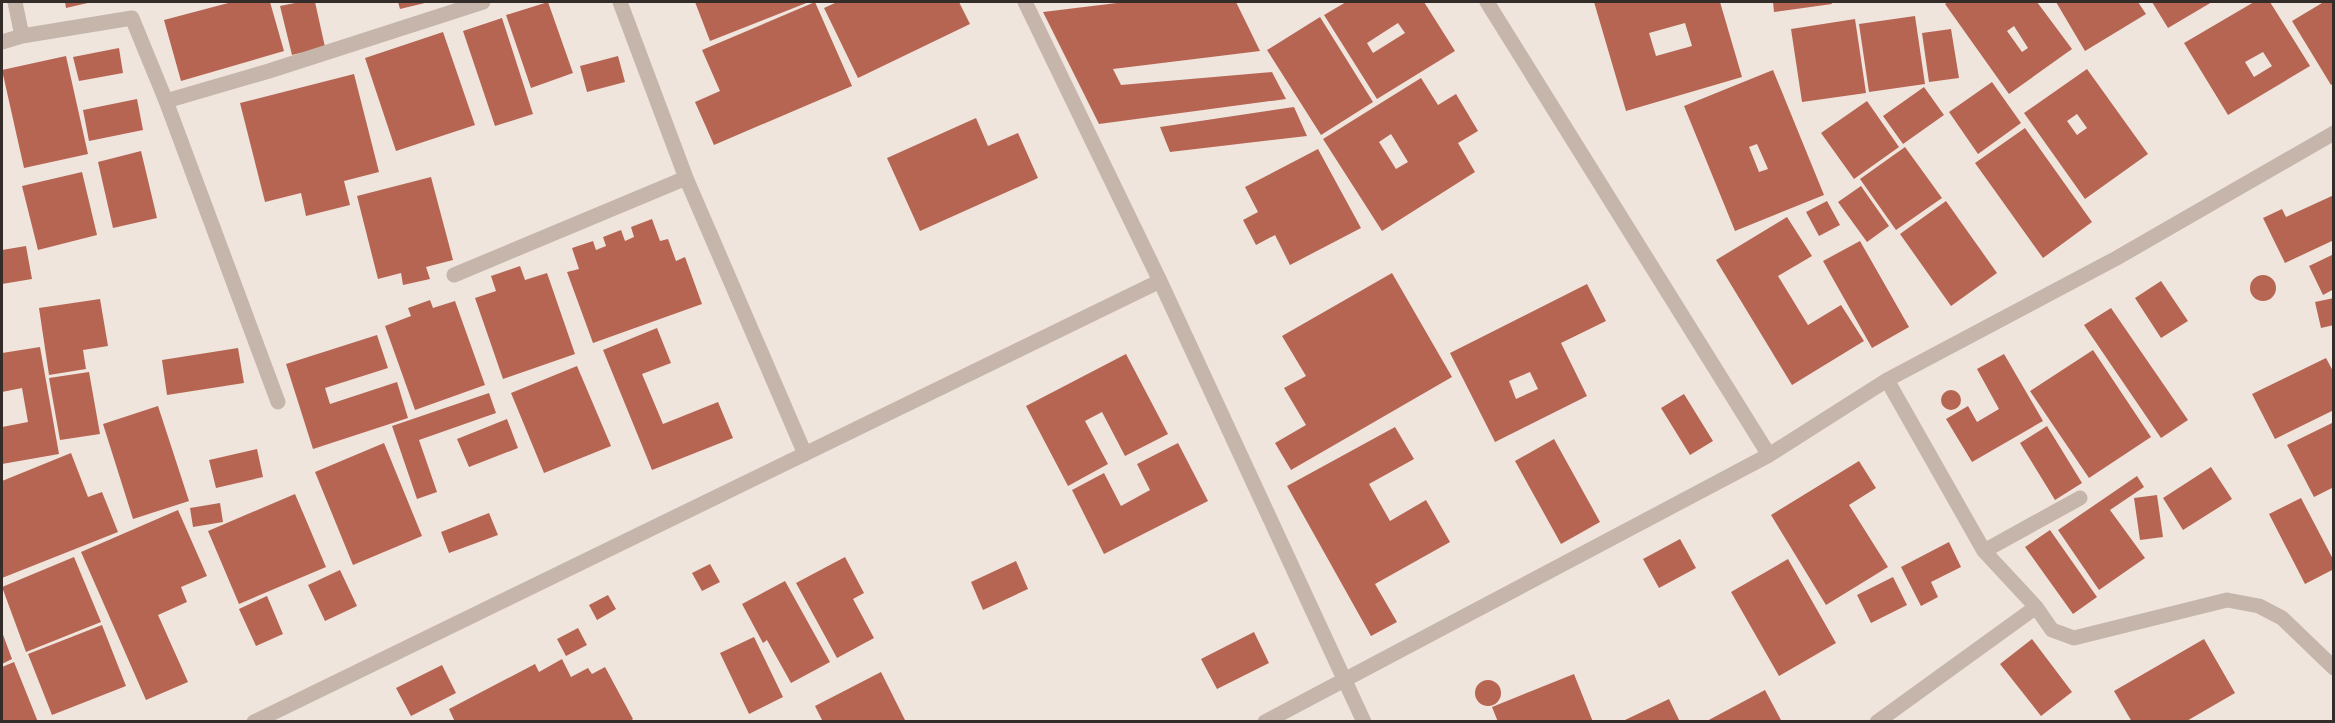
<svg xmlns="http://www.w3.org/2000/svg" width="2335" height="723" font-family="'DM Sans',sans-serif">
	<rect width="100%" height="100%" fill="#efe5dd"/>
	<path fill="#b76553" fill-rule="evenodd" d="M65,2H92L66,8Z
		M232,2H270L284,51L181,81L164,20Z
		M300,2H315L325,47L292,55L280,6Z
		M398,2H429L400,9Z
		M548,2L573,73L531,88L506,15Z
		M695,2H809L710,41Z
		M815,2L852,86L714,145L695,102L720,91L702,50Z
		M837,2H959L970,24L858,78L824,8Z
		M1125,2H1236L1260,51L1113,69L1121,85L1272,72L1286,99L1099,124L1043,12Z
		M1346,2H1424L1455,51L1377,99L1324,15ZM1398,23L1405,33L1373,53L1367,43Z
		M1594,2H1720L1742,77L1626,111ZM1685,23L1692,46L1656,56L1649,33Z
		M1773,2H1831L1832,4L1774,12Z
		M1948,2H2037L2072,49L2009,94L1945,4ZM2014,26L2028,48L2022,52L2007,31Z
		M2056,2H2138L2146,14L2085,51Z
		M2152,2H2212L2168,28Z
		M2254,2H2270L2310,66L2228,115L2184,43ZM2263,52L2272,66L2254,77L2245,62Z
		M2320,2H2334V83L2331,85L2292,21L2322,3Z
		M1915,16L1925,84L1869,92L1859,24Z
		M1320,17L1373,102L1321,135L1267,50Z
		M502,18L533,114L495,126L463,31Z
		M1855,19L1866,93L1802,102L1791,29Z
		M1951,29L1959,78L1929,82L1922,33Z
		M443,32L475,125L396,151L365,58Z
		M119,48L123,73L79,81L73,57Z
		M66,56L88,154L24,168L2,70Z
		M618,56L625,82L587,92L580,66Z
		M2087,69L2148,154L2085,199L2024,113ZM2077,114L2087,128L2077,135L2067,121Z
		M1773,70L1824,195L1735,231L1684,106ZM1757,144L1768,169L1759,172L1749,147Z
		M354,74L379,172L344,181L350,205L306,216L301,193L265,202L240,103Z
		M1421,78L1438,105L1456,94L1478,131L1458,143L1475,172L1382,231L1323,139ZM1391,134L1408,162L1396,169L1379,142Z
		M1992,82L2021,123L1978,154L1949,112Z
		M1924,87L1944,115L1903,144L1883,116Z
		M137,99L143,130L89,141L83,110Z
		M1867,101L1899,147L1854,179L1821,133Z
		M1294,107L1307,136L1170,152L1160,127Z
		M976,118L988,146L1018,133L1038,178L920,231L887,158Z
		M2025,128L2092,222L2043,258L1975,163Z
		M1905,147L1942,198L1896,230L1860,179Z
		M1318,149L1361,228L1290,265L1275,235L1256,245L1243,220L1258,212L1245,187Z
		M141,151L157,218L113,228L98,162Z
		M82,172L97,235L38,250L22,186Z
		M431,177L453,260L426,267L430,279L403,285L401,273L378,279L357,196Z
		M1861,186L1889,226L1867,242L1838,202Z
		M2334,195V240L2285,263L2263,218L2282,209L2286,217Z
		M1827,201L1840,225L1819,236L1806,212Z
		M1946,201L1997,273L1951,306L1900,234Z
		M1787,217L1812,256L1778,276L1808,325L1841,305L1864,341L1792,385L1716,260Z
		M652,219L660,241L668,239L676,261L685,257L702,304L593,343L567,272L579,269L572,248L593,241L596,250L606,246L603,237L621,230L625,241L634,237L631,227Z
		M1860,241L1909,327L1872,348L1823,261Z
		M26,246L32,279L2,284V250Z
		M2334,254V289L2323,295L2309,266Z
		M520,266L525,280L547,273L575,354L503,379L475,298L496,291L491,276Z
		M1392,273L1452,377L1291,470L1275,443L1306,425L1284,388L1306,376L1282,336Z
		M2250 288a13 13 0 1 1 26 0a13 13 0 1 1-26 0Z
		M2161,281L2188,321L2161,338L2135,298Z
		M1587,284L1606,321L1561,343L1587,396L1495,442L1450,353ZM1530,372L1538,389L1516,399L1509,381Z
		M2334,298V325L2321,328L2315,302Z
		M100,299L108,346L83,350L86,369L49,375L39,308Z
		M430,300L433,308L455,301L485,385L415,410L385,326L411,316L408,308Z
		M2111,308L2188,420L2161,438L2084,325Z
		M657,328L671,363L642,374L663,424L718,402L733,438L652,470L603,350Z
		M377,335L388,368L325,388L330,404L397,382L408,418L313,449L286,364Z
		M40,347L59,454L2,464V427L28,422L22,388L2,392V353Z
		M238,348L244,383L167,395L162,360Z
		M2093,350L2151,437L2089,478L2030,391Z
		M1126,354L1168,434L1125,456L1102,412L1085,421L1108,464L1068,486L1026,406Z
		M2004,354L2043,421L1972,462L1946,419L1968,406L1977,422L1999,409L1977,369Z
		M2326,358L2334,373V410L2275,439L2252,394Z
		M577,366L611,446L544,473L511,393Z
		M89,372L100,434L60,440L49,378Z
		M1941 400a10 10 0 1 1 20 0a10 10 0 1 1-20 0Z
		M489,393L496,413L419,440L437,492L417,499L392,426Z
		M1684,394L1713,441L1690,455L1661,408Z
		M158,406L189,501L133,519L103,424Z
		M507,419L518,448L469,467L457,439Z
		M2334,422V487L2314,497L2287,445Z
		M2047,426L2082,483L2055,500L2020,443Z
		M1395,427L1414,459L1369,484L1390,521L1426,500L1450,542L1375,584L1397,622L1371,636L1287,486Z
		M1554,439L1600,522L1561,544L1515,461Z
		M384,443L422,536L353,565L315,472Z
		M1178,443L1208,501L1104,554L1072,490L1104,473L1121,506L1150,490L1137,464Z
		M257,449L263,477L216,488L209,460Z
		M71,453L88,497L102,492L118,532L2,578V481Z
		M1859,461L1876,488L1849,505L1888,567L1826,605L1771,515Z
		M2211,467L2232,499L2183,530L2163,498Z
		M2137,476L2144,487L2110,510L2145,558L2099,590L2058,530Z
		M295,494L326,567L239,604L208,531Z
		M2157,495L2163,537L2140,540L2134,498Z
		M2301,498L2334,561V569L2305,584L2269,514Z
		M220,503L223,522L193,527L190,508Z
		M178,510L207,576L181,587L187,602L158,615L188,682L146,700L81,552Z
		M489,513L498,535L449,553L441,532Z
		M2050,530L2097,597L2073,614L2025,547Z
		M1680,539L1696,568L1659,588L1643,559Z
		M1949,542L1961,567L1931,582L1938,597L1921,606L1901,567Z
		M74,557L101,622L26,652L2,587Z
		M845,557L864,593L853,599L874,638L837,658L796,583Z
		M1788,559L1836,643L1779,676L1731,592Z
		M1016,561L1028,589L983,610L971,582Z
		M710,564L720,582L702,591L692,573Z
		M340,570L357,606L325,621L308,585Z
		M1893,577L1907,605L1871,623L1857,595Z
		M785,581L830,662L791,683L767,640L763,643L742,604Z
		M608,595L616,609L597,620L589,605Z
		M267,596L283,634L256,646L239,609Z
		M102,625L126,686L52,715L28,654Z
		M578,628L587,645L566,656L557,639Z
		M2,632L12,659L2,664Z
		M1254,632L1269,663L1217,689L1201,659Z
		M754,637L783,697L749,714L720,653Z
		M2032,639L2072,692L2041,716L2000,664Z
		M2204,639L2235,693L2185,722H2132L2114,691Z
		M562,659L571,677L588,668L592,674L605,667L633,719L629,722H455L449,709L535,664L539,672Z
		M14,662L38,722H2V667Z
		M442,665L456,693L411,716L396,688Z
		M881,672L906,722H823L815,706Z
		M1574,674L1593,722H1498L1492,707Z
		M1475 693a13 13 0 1 1 26 0a13 13 0 1 1-26 0Z
		M1765,690L1782,722H1705Z
		M1669,699L1680,722H1626L1625,720Z"/>
	<g fill="none" stroke-linecap="round" stroke-linejoin="round">
		<path stroke="#c6b5ab" stroke-width="15" d="M15,2L22,36
			M620,2L686,178L805,454
			M1025,2L1160,281L1364,722
			M1487,2L1769,455
			M2,42L22,36L132,18L166,101L278,402
			M166,101L269,71L483,2
			M454,275L686,178
			M1887,380L1984,551L2036,607L2052,630L2074,638L2227,600L2259,606L2282,618L2334,668
			M1984,551L2080,498
			M254,722L1160,281
			M1265,722L1769,455L1887,380L2115,259L2334,133
			M1877,722L2036,607"/>
	</g>
	<rect width="2335" height="723" fill="none" stroke="#342c29" stroke-width="6"/>
</svg>
